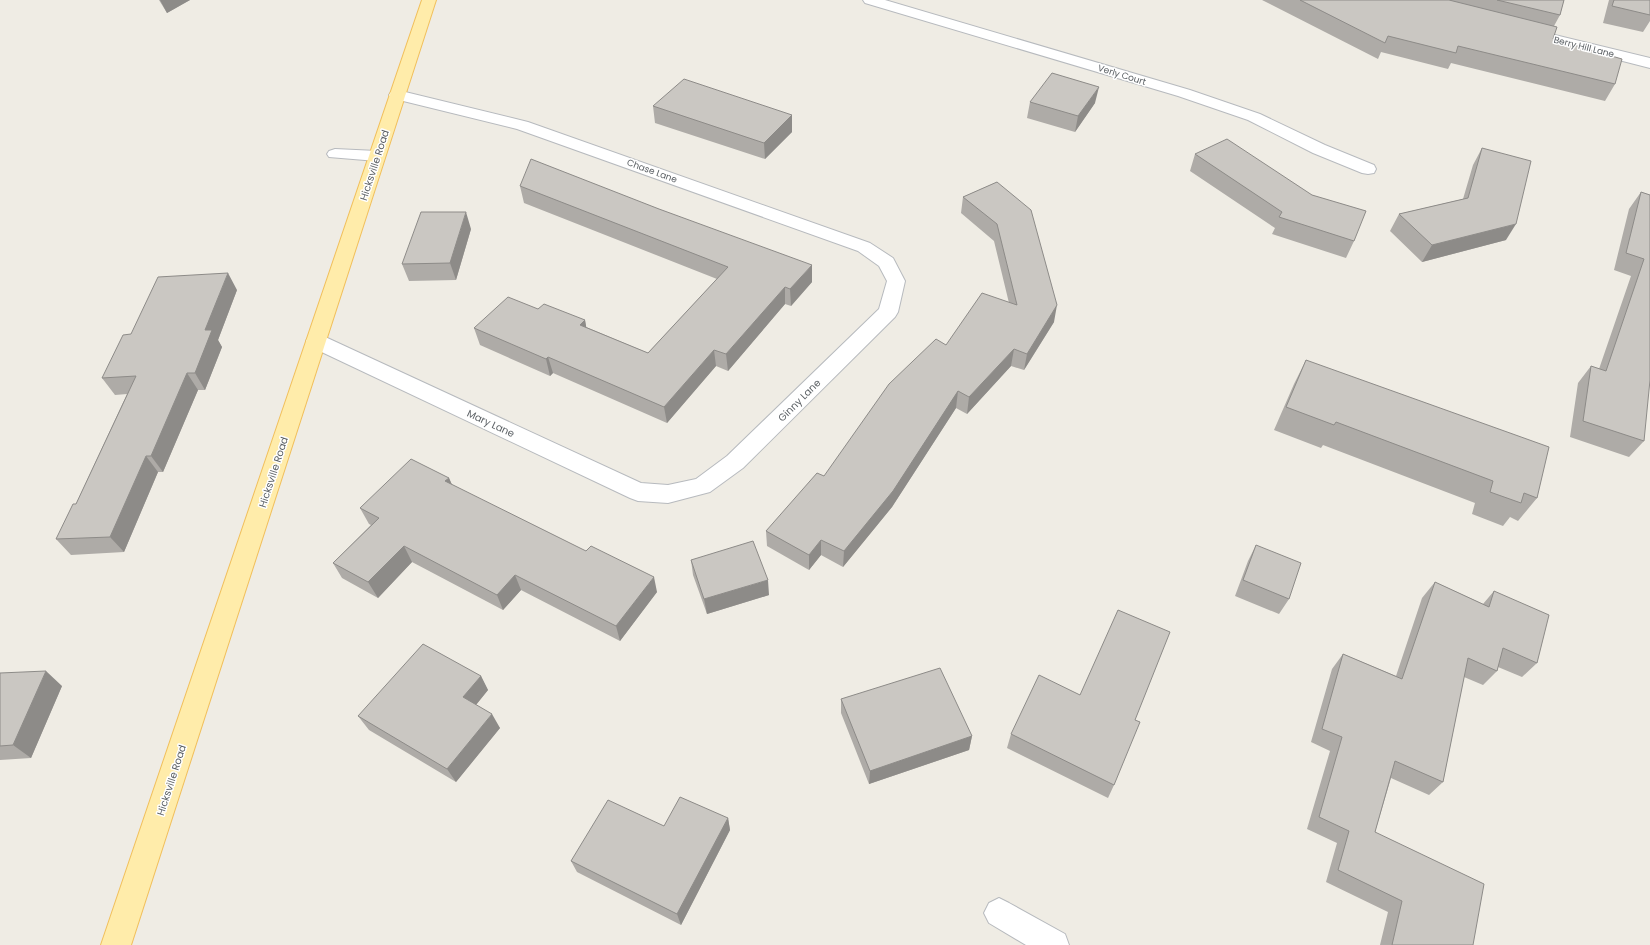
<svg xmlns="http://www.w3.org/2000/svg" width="1650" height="945" font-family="Poppins,sans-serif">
	<rect width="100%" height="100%" fill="#efece4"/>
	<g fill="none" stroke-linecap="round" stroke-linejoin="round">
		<g stroke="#b7babe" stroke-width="2">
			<path id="lane" d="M335,149L377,151L383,153L385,156L383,159L377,161L329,157L327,154L329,151Z"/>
		</g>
		<g stroke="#b7babe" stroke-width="2">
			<path id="street" d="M863,0H885L1190,90L1260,114L1325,145L1374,165L1376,169L1374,173L1368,174L1362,173L1313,153L1248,120L1178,96L865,3Z
				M1526,28L1650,58V68L1521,35L1519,32L1521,29Z
				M397,90L528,122L870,243L893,258L905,281L898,312L895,317L743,468L710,492L668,503L638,501L630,498L309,346L306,341L309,336L316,334L323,336L641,483L668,485L696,479L727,456L879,309L887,281L879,266L858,251L517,129L391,98L389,95L391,92Z
				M999,898L1009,903L1065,934L1069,945H1026L989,923L984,913L989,903Z"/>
		</g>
		<g stroke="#f1bf5b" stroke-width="2">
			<path id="primary" d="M422,0H436L131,945H101Z"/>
		</g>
		<use href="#lane" fill="#fff" fill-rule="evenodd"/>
		<use href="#street" fill="#fff" fill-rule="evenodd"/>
		<use href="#primary" fill="#ffecaa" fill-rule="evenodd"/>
	</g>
	<path fill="#aeaba7" d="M159,0H190L167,13Z
		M1262,0H1564L1560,15L1554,26L1553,39L1615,84L1605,101L1451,63L1448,69L1381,52L1378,59Z
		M1609,0H1650V21L1643,32L1603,23Z
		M1030,102L1095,103L1075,132L1027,118Z
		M653,106L792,132L765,159L655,123Z
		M1482,148L1506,240L1422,262L1390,231L1399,214L1463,199L1473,165Z
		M1195,154L1312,195L1354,241L1346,258L1272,234L1275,228L1190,171Z
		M997,182L1054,322L1024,370L1011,366L967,414L956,408L892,507L843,567L821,555L809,570L767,546L766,531L1009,303L994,241L961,213L963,197Z
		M520,186L812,282L791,306L785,304L728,371L716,366L667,423L553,373L550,376L480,345L474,328L538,309L585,320L586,327L648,353L717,279L524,203Z
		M1641,192L1650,195L1644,441L1629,457L1570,437L1578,383L1591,366L1599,369L1631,276L1614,270L1629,209Z
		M471,229L456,280L409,281L402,264Z
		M237,290L218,340L222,347L205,390H198L163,472H158L124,552L71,555L56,539L76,504L127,394L115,395L102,378L131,334Z
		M1306,360L1537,498L1518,521L1510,517L1503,526L1472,514L1475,503L1323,445L1321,448L1274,430L1294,384Z
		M449,478L452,485L657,592L620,641L521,590L503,610L412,562L378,598L342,578L333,563L371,525L369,524L360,508Z
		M1256,545L1289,599L1279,614L1235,596L1248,561Z
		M691,560L769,595L707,614L693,575Z
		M1435,582L1483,604L1494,591L1537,663L1522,677L1498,667L1497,671L1483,685L1464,677L1443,782L1429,795L1391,778L1375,832L1473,945H1380L1388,912L1326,882L1337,843L1307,829L1330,751L1311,742L1332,669L1343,654L1396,676L1422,598Z
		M0,673L62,686L31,758L0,760Z
		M481,676L488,690L476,705L500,728L456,782L369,730L358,716Z
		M841,699L972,736L969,750L869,784L841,713Z
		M1135,720L1114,785L1108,798L1007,748L1011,734Z
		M728,818L730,830L681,925L577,872L571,861L664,826Z"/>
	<path fill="#8d8b88" d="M160,0H190L167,13Z
		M1099,87L1095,103L1075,132L1078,116Z
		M792,115V132L765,159L764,143Z
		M466,212L471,229L456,280L450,263Z
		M1516,224L1506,240L1422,262L1432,245Z
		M812,265V282L791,306L790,289Z
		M228,273L237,290L218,340L222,347L205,390L195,373L205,330Z
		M785,287V304L728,371L726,354Z
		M1057,305L1054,322L1024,370L1027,354Z
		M585,320L588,337L580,325Z
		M1014,349L1011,366L967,414L969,397Z
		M714,350L716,366L667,423L664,407Z
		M548,357L553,373L550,376L546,359Z
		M187,373L198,390L163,472L151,456Z
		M958,391L956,408L892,507L843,567L844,551Z
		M146,456L158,472L124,552L110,537Z
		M449,478L456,494L445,481Z
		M821,540V555L809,570V555Z
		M404,546L412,562L378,598L368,582Z
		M515,575L521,590L503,610L497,595Z
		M654,577L657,592L620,641L616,626Z
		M768,580L769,595L707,614L704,599Z
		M46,671L62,686L31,758L13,745Z
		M481,676L488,690L471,711L463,697Z
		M492,714L500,728L456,782L447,769Z
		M972,736L969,750L869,784L870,771Z
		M728,818L730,830L681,925L677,914Z"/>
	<path fill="#cac7c2" stroke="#8d8b88" d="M1300,0H1449L1557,27L1553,39L1622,59L1615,84L1458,46L1456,53L1388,36L1385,43Z
		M1497,0H1564L1560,15Z
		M1614,0H1650V15L1612,6Z
		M1052,73L1099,87L1078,116L1030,102Z
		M684,79L792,115L764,143L653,106Z
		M1227,139L1312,195L1366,211L1354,241L1279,217L1282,212L1195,154Z
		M1482,148L1531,161L1516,224L1432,245L1399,214L1468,198Z
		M531,159L659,209L812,265L790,289L785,287L726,354L714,350L664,407L548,357L546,359L474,328L508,297L538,309L544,304L585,320L580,325L648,353L728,267L520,186Z
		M997,182L1031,210L1057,305L1027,354L1014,349L969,397L958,391L893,491L844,551L821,540L809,555L766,531L817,473L824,476L889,384L936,339L946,345L982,293L1017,305L997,224L963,197Z
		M1641,192L1650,195V380L1644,441L1583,421L1591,366L1606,371L1644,259L1626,253Z
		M421,212H466L450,263L402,264Z
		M228,273L205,330H212L195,373H187L151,456H146L110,537L56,539L73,504H76L136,376L102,378L123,335L131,334L158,277Z
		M1306,360L1549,447L1537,498L1524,493L1521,503L1490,492L1493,481L1336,422L1334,425L1286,407Z
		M411,459L449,478L445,481L586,551L591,546L654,577L616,626L515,575L497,595L404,546L368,582L333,563L379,518L360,508Z
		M753,541L768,580L704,599L691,560Z
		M1256,545L1301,563L1289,599L1243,580Z
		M1435,582L1489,607L1494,591L1549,615L1537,663L1503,648L1497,671L1468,658L1443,782L1395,761L1375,832L1484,884L1473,945H1392L1402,901L1338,870L1349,831L1319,817L1342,737L1322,729L1343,654L1402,679Z
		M1118,610L1170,632L1135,720L1140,722L1114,785L1011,734L1039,675L1080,695Z
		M423,644L481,676L463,697L492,714L447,769L358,716Z
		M940,668L972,736L870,771L841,699Z
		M46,671L13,745L0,746V673Z
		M680,797L728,818L677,914L571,861L608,800L664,826Z"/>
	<g text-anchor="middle" stroke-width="3" stroke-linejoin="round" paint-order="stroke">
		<g font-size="9" fill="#5c6165" stroke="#fff">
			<text transform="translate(1584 47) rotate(14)" y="3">Berry Hill Lane</text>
			<text transform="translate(1122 75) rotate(17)" y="3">Verly Court</text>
			<text transform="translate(652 171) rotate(20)" y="3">Chase Lane</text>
		</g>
		<g font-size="10" fill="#5c6165" stroke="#fff">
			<text transform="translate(374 165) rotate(-72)" y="4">Hicksville Road</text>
			<text transform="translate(799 400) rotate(-45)" y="4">Ginny Lane</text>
			<text transform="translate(491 423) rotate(25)" y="4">Mary Lane</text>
			<text transform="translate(273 472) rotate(-72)" y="4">Hicksville Road</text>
			<text transform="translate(171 780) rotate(-72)" y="4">Hicksville Road</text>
		</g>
	</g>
</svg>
